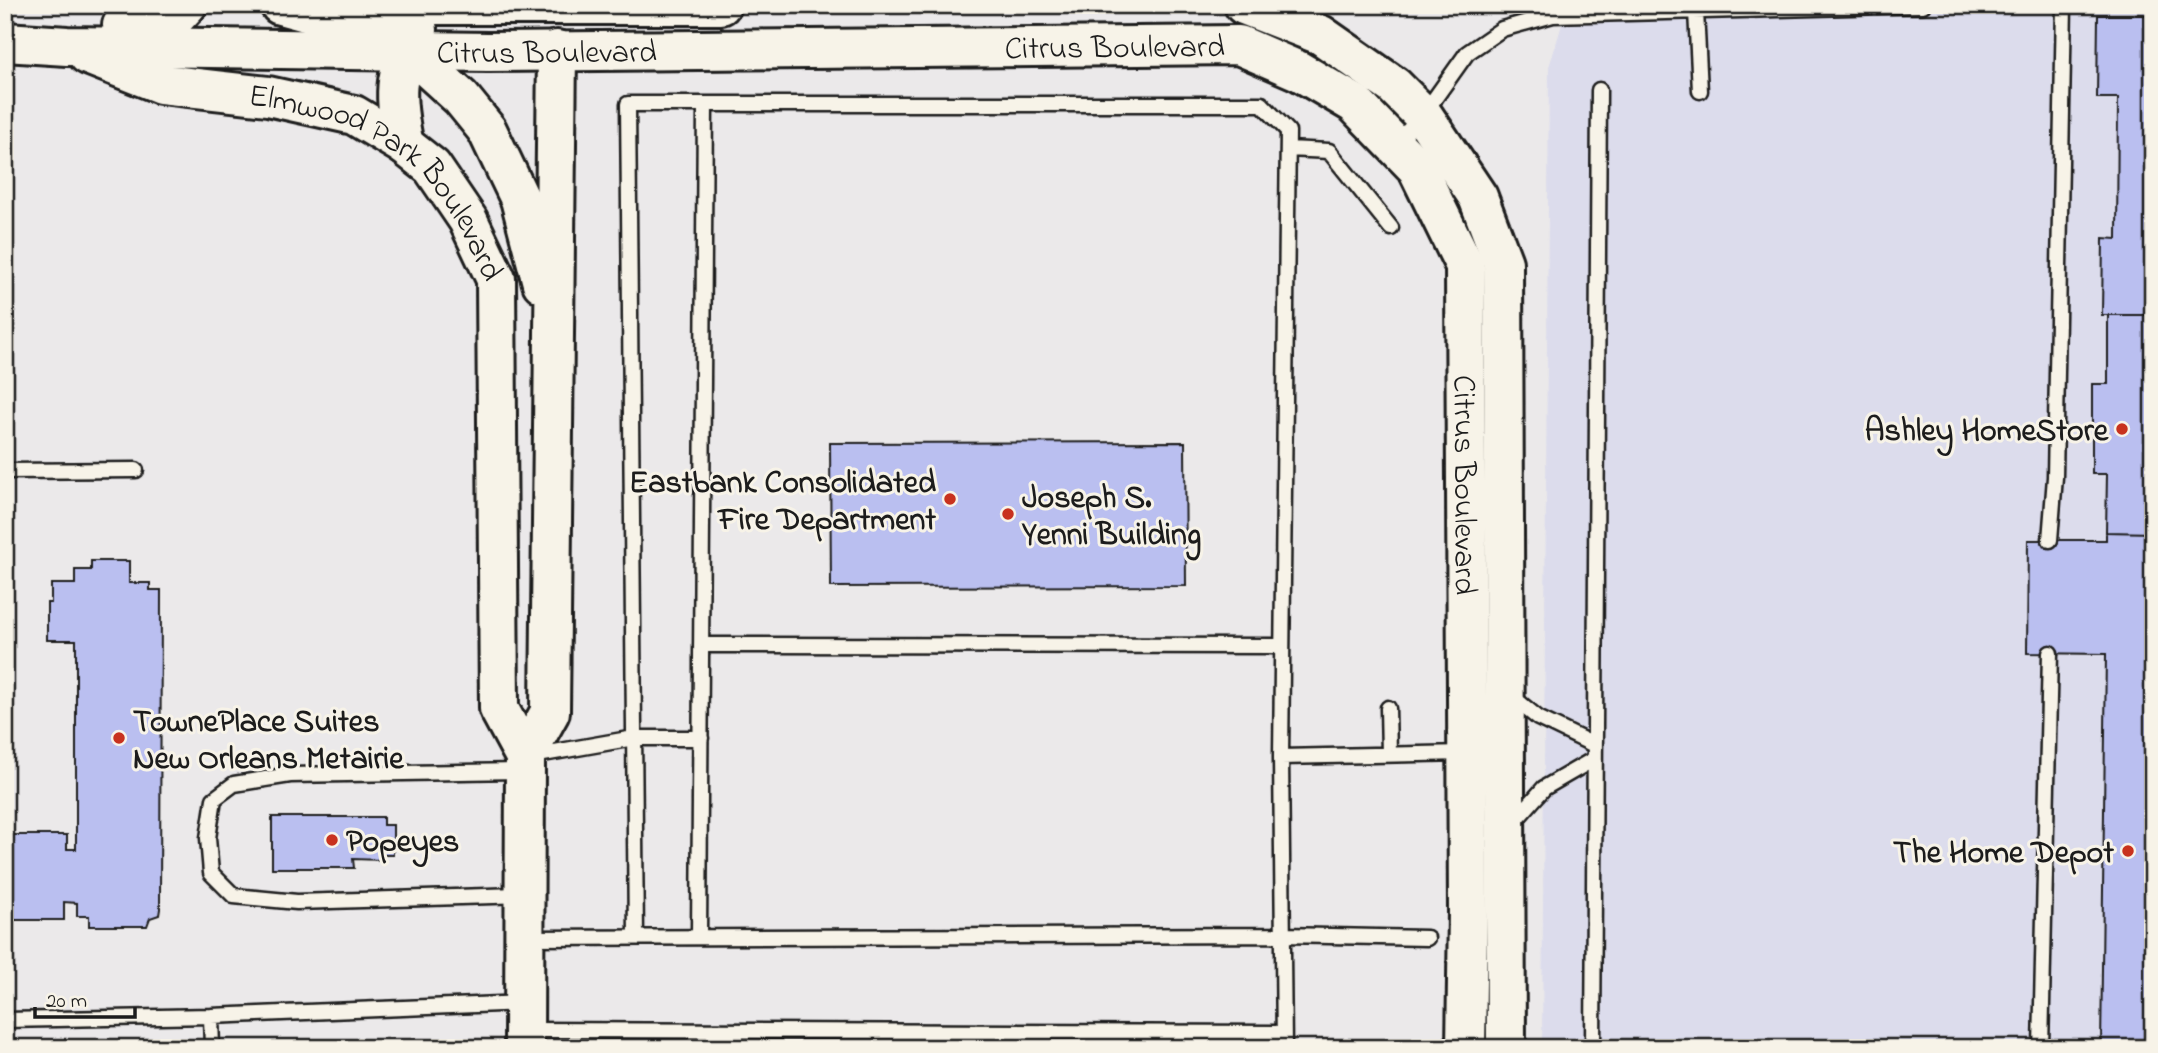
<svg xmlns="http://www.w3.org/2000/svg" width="2158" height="1053" font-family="'Indie Flower',sans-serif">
	<rect width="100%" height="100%" fill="#ebe9ea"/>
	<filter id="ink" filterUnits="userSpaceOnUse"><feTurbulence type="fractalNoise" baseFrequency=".0143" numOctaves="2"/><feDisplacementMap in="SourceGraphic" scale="14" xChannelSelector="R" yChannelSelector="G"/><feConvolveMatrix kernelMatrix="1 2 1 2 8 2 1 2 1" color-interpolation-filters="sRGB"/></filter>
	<g filter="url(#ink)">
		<path fill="#dcdcec" d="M1568,5H2153V1048H1542L1549,67Z"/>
		<path fill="#babff0" stroke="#1c1c1c" stroke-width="2" d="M2098,15H2153V315H2102L2103,238L2117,239L2118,98H2097Z
			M2108,315H2153V533L2106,532L2107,474H2092V384H2108Z
			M1185,442L1186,586L831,587L830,443Z
			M2106,532L2153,533V1048H2101L2106,654L2027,653L2028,540H2106Z
			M91,561H129V583H150V590H161L160,909L159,915L150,918L147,926H89V916H77V903L64,902V920H5V835H67V849H76V640H47V603H51V584H75V570H91Z
			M272,817H383V825H393V855H382V860L353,859L354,868H272Z"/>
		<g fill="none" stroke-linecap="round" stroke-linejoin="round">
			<g stroke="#1c1c1c" stroke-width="19">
				<path id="lane" d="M1696,11L1700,91
					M1395,144L1423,115L1467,53L1502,29L1553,15L1923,5
					M1288,149L1329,151L1391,228
					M5,471L136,470
					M2050,540L2055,477L2064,5
					M701,645L1282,646
					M1509,694L1538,718L1594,745
					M1388,708L1389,754
					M532,756L634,738H701
					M1281,757L1465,753
					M1514,822L1544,788L1594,759
					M522,895L297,902L234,896L211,873L208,838L214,799L234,784L290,775L524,771
					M636,937L628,104H1262L1288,131L1281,757L1284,1048
					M699,937L705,104
					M526,938L1282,935L1427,938
					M211,1016L212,1048
					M5,1020L211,1016L522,1003
					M526,1030L1283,1033
					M1593,1048L1599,90
					M2041,1048L2050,653"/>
			</g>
			<g stroke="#1c1c1c" stroke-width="44">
				<g id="secondary">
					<path d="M280,5L379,32L407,49L461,98L487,130L520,199L542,283"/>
					<path d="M390,5H721"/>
					<path d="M1244,5L1321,35L1394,86L1423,115L1478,197L1503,263L1506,1048"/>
					<path d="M122,25L170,23L187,5"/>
					<path id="s1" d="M5,42L67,46L488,52L1239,45L1299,71L1355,104L1417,168L1465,266L1468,911L1466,1048"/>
					<path id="s2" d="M88,55L161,84L268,96L354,115L404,145L432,167L468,220L496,279L499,709L525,757"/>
					<path d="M404,145C394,97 392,74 418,30"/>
					<path d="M524,1048L525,757L550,712L557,50"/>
				</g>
			</g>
			<use href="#lane" stroke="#f7f3e8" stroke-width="14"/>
			<use href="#secondary" stroke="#f7f3e8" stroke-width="38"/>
		</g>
	</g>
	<g fill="#c8321e" stroke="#f7f3e8" stroke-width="2.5">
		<circle cx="2122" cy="429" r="7"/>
		<circle cx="950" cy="499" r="7"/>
		<circle cx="1008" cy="514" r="7"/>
		<circle cx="119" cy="738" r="7"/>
		<circle cx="332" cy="840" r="7"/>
		<circle cx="2128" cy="851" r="7"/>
	</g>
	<g text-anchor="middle" stroke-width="6" stroke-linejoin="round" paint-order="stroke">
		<g font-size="32" fill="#1c1c1c" stroke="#f7f3e8">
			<text dy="11" stroke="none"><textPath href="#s1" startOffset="1110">Citrus Boulevard</textPath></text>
			<text dy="11" stroke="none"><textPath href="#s1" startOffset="542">Citrus Boulevard</textPath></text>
			<text dy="11" stroke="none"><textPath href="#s2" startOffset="332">Elmwood Park Boulevard</textPath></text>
			<text dy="11" stroke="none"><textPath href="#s1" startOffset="1782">Citrus Boulevard</textPath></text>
		</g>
		<g font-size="32" font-weight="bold" fill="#1c1c1c" stroke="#f7f3e8" text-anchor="end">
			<text x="2108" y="440">Ashley HomeStore</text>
			<text x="936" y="492">Eastbank Consolidated<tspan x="936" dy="37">Fire Department</tspan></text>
			<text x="1022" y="507" text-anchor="start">Joseph S.<tspan x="1022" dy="37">Yenni Building</tspan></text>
			<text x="133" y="731" text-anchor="start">TownePlace Suites<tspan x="133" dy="37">New Orleans Metairie</tspan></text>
			<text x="346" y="851" text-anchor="start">Popeyes</text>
			<text x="2114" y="862">The Home Depot</text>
		</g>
	</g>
	<rect width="2158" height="1053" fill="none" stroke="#f7f3e8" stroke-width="28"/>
	<rect x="14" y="14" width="2130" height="1025" fill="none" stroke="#1c1c1c" stroke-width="2.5" filter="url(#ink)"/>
	<path d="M35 1007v10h100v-10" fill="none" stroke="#1c1c1c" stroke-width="3.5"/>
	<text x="46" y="1007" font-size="21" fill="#1c1c1c" stroke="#f7f3e8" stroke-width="5" paint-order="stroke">20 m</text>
</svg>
